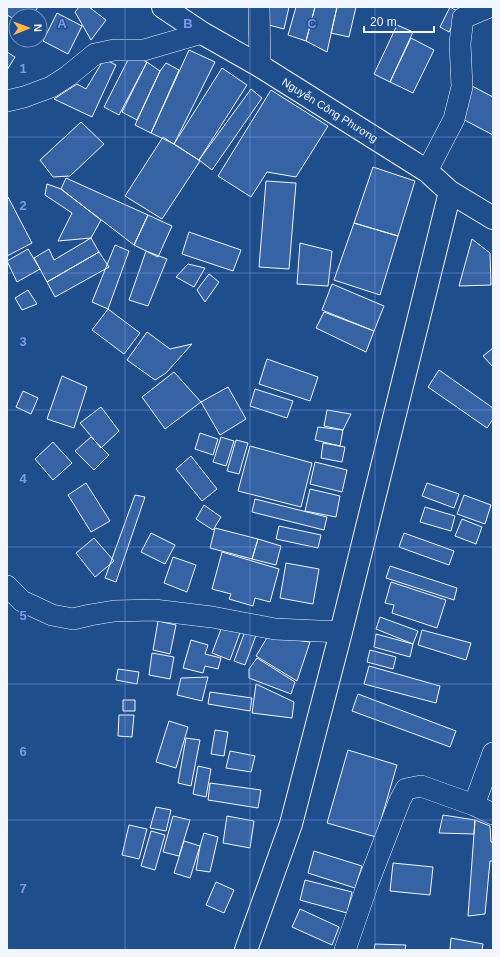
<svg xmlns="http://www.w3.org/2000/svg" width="500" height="957" font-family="Helvetica,sans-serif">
	<rect width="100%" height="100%" fill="#1f4e8c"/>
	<path fill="#3563a3" stroke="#f2f6ff" d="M7,7H38L32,16H16V20L7,15Z
		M79,7H89L106,20L91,40L75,12Z
		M265,7H289L284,29L261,23Z
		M296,7H315L306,41L288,35Z
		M315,7H337L327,52L306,41Z
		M337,7H356L349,37L331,33Z
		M450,7L459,12L449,32L440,27Z
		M57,13L82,26L68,54L43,41Z
		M397,25L413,32L390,82L374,74Z
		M411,38L434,50L413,93L390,82Z
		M189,50L215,62L174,144L151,133Z
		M7,52L15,57L7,70Z
		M131,54L147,62L119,115L104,107Z
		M104,59L116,65L92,117L54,99L77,84L86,89Z
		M147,62L160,71L137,120L122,112Z
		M166,63L179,70L151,133L135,125L160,71Z
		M222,68L247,85L199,160L174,144Z
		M472,86L493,97V135L457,116Z
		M251,89L262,98L212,170L199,160Z
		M271,90L328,126L296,177L267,172L251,197L218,176Z
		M81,122L104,144L70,176L53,177L40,160Z
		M163,137L200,161L162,219L125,196Z
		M373,167L415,181L398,236L354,223Z
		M66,178L148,215L134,245L61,189Z
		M266,181L296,183L289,269L259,267Z
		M47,184L61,189L101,220L91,238L58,241L72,213L45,195Z
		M8,197L32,243L7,256V198Z
		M148,215L172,226L158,257L134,245Z
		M354,223L398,236L380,295L334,280Z
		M189,232L241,250L233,271L182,254Z
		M91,238L99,252L47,282L34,258L49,249L54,260Z
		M472,239L490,253L491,285L459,286Z
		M300,243L332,251L328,286L297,284Z
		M115,245L129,251L108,309L92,302Z
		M28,249L40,269L17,282L7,261Z
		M146,251L167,259L148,306L129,300Z
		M99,252L109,267L55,297L47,282Z
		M188,264L205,268L194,287L176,277Z
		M209,274L219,282L205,302L197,290Z
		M332,284L384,306L374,331L322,310Z
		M28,290L37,304L22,310L15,298Z
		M108,309L140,333L124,354L92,330Z
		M324,312L374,331L366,352L316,328Z
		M147,332L170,349L192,344L166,373L155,380L127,360Z
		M493,348V367L483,356Z
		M267,359L318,377L310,401L259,384Z
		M439,370L493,408V419L487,428L428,387Z
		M174,372L201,402L165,429L142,397Z
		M62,376L87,387L74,428L47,419Z
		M228,387L246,419L220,435L201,402Z
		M255,389L293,401L287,418L250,406Z
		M23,391L38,398L31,414L16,407Z
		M101,407L119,431L101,448L80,423Z
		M327,410L351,414L343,430L324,426Z
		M318,427L343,430L340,446L315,440Z
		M200,433L218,439L213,455L195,449Z
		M91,437L109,455L94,470L75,451Z
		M221,437L234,441L226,466L213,462Z
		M236,440L248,443L239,474L227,471Z
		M53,442L72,463L53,480L35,459Z
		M323,443L345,447L342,462L321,458Z
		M250,446L312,463L301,507L238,491Z
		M191,456L217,489L202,501L176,469Z
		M315,462L347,470L342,492L310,484Z
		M86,483L110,521L91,532L68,495Z
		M427,483L459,494L454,508L422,496Z
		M310,489L340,496L336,517L305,511Z
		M135,495L145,497L116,582L105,578Z
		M464,495L491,505L485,524L457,514Z
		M255,499L327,517L324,530L252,512Z
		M204,505L221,517L213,530L196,519Z
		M425,507L455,516L451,531L420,522Z
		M462,519L482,527L476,544L455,536Z
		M279,526L321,535L318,548L276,539Z
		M215,528L258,539L252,559L210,548Z
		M151,533L175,545L165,564L141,552Z
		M404,533L454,551L449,565L399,547Z
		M94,538L114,561L95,577L76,553Z
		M258,539L281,546L276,565L252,559Z
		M222,552L279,569L270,602L255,598L253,606L229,599L231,594L212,589Z
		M173,557L196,565L187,592L164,583Z
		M286,563L319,569L313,604L280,598Z
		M390,566L457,588L454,600L386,578Z
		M391,582L446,600L437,628L392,613L394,605L385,603Z
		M380,617L418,631L413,644L376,629Z
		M158,621L176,625L170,654L153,650Z
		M223,624L241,630L230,660L212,653Z
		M247,626L258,630L245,665L234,661Z
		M422,630L471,643L466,660L418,645Z
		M376,634L413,644L410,657L374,647Z
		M268,636L310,642L297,681L256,656Z
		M191,640L208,645L205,654L221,658L218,669L205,666L203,673L183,668Z
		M370,650L396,657L393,669L367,662Z
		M152,653L174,657L170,679L149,675Z
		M257,658L295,682L291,694L249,678V669Z
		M369,666L440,686L436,703L364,684Z
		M118,669L139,672L137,684L116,680Z
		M208,677L202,701L177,695L181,678Z
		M256,684L294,702L292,718L252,713Z
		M210,692L252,698L250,711L208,704Z
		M358,694L456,731L450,747L352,711Z
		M123,700H135V711H123Z
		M119,715H134L132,737L118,736Z
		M169,721L188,727L176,768L156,762Z
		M215,730L228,732L224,756L211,754Z
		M186,738L200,740L191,786L178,783Z
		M348,750L397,765L376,837L327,823Z
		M230,751L255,756L251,772L226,768Z
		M198,766L211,769L206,797L193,794Z
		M210,783L261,790L258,808L208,800Z
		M156,807L171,810L166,831L150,828Z
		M443,815L475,820L474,834L439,833Z
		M173,816L190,820L179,856L163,852Z
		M227,816L254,821L250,848L223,843Z
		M475,820L490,826L491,842H493V861H490L485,914L468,916Z
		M129,825L147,829L139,859L122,855Z
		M151,831L165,835L155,870L141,866Z
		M204,833L218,837L210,872L196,870L200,846Z
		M184,841L200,846L190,878L174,873Z
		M314,851L362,866L355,888L308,873Z
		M393,863L433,867L430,895L390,891Z
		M305,880L352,892L347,913L300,900Z
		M216,882L234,890L224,913L206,905Z
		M300,909L339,927L332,945L292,927Z
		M451,938L483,944L482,950H450Z
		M375,944L406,945L405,950H374Z"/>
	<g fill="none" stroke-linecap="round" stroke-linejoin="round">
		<g stroke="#f2f6ff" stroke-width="22">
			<path id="street" d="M259,7L260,66
				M7,101L24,97L51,87L68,76L95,54L114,50H144L202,33
				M427,171L454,119L462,87L460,43L463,18L489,7
				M7,586L22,601L52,615L73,619L90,615L114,611L154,610L212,617L275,629L341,632
				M474,805L493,753
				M345,950L368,883L400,800L406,789L421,786L474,805L493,814"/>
		</g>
		<g stroke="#f2f6ff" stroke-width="24">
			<path id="secondary" d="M163,7L202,33L260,66L427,171L450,192L493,218
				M246,950L291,824L341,632L450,192"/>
		</g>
		<use href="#street" stroke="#1f4e8c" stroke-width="21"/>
		<use href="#secondary" stroke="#1f4e8c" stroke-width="22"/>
	</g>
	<path fill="none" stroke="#7d9aea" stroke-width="1" stroke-opacity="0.55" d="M125,7V950M250,7V950M375,7V950M7,137H493M7,273H493M7,410H493M7,547H493M7,684H493M7,820H493"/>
	<g text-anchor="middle" stroke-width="3" stroke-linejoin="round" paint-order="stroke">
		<g font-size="11" fill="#f2f6ff" stroke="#1f4e8c">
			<text transform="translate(330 110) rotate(32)" y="4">Nguyễn Công Phương</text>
		</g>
	</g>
	<g font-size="13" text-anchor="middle" font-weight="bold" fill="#7d9aea" stroke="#1f4e8c" stroke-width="3" stroke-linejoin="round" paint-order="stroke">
		<text x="62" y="28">A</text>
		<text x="188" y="28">B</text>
		<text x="312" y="28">C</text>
		<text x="23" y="73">1</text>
		<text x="23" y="210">2</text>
		<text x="23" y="346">3</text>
		<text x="23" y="483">4</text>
		<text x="23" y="620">5</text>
		<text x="23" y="756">6</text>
		<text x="23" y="893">7</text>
	</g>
	<rect width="500" height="957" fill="none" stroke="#f2f6ff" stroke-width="16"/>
	<g transform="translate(28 28) rotate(89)"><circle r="19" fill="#1f4e8c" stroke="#7391ba"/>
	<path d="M0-3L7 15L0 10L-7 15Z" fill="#ffb74d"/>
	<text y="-6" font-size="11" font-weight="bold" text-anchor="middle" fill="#f2f6ff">N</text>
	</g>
	<path d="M364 26v6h70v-6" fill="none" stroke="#f2f6ff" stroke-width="2"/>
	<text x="370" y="26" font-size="12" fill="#f2f6ff" stroke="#1f4e8c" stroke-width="3" paint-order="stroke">20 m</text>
</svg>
